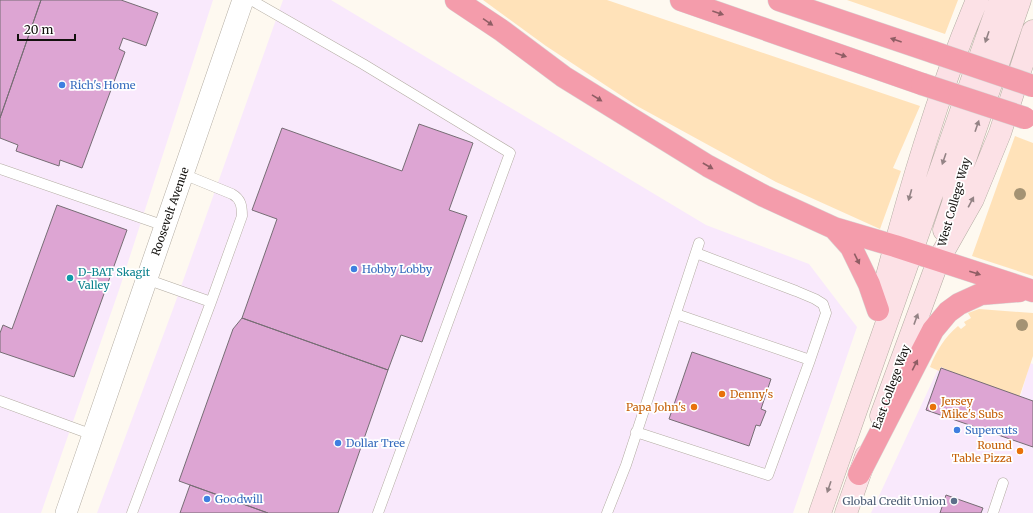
<svg xmlns="http://www.w3.org/2000/svg" width="1033" height="513" font-family="Merriweather,serif">
	<rect width="100%" height="100%" fill="#fef9f0"/>
	<path fill="#f9e9fc" d="M0,0H213L119,290L41,513H0Z
		M283,0H331L706,225L809,264L857,327L793,513H97L173,309Z
		M1030,363L1033,364V513H871L940,365L1021,395Z"/>
	<path fill="#ffe2b9" d="M483,0H607L920,106L893,168L901,171L880,229L776,182L637,106L546,46Z
		M847,0H958L945,34Z
		M1015,136L1033,143V276L972,256Z
		M979,309L1033,313V356L1018,401L941,367L939,371L930,367C936,351 945,337 958,326L961,329L966,325L964,322L971,318L968,313Z"/>
	<path fill="#dda5d3" stroke="#766d74" d="M0,0H41L0,118Z
		M41,0H121L158,13L146,46L123,38L119,49L125,52L82,168L60,160L59,166L16,151L18,145L0,138V118Z
		M419,124L473,143L449,210L467,216L422,342L401,335L388,370L242,318L277,219L252,210L282,128L402,171Z
		M57,205L127,230L74,377L0,352V333L3,325L12,329Z
		M242,318L388,370L338,513H268L179,481L233,329Z
		M692,352L771,379L761,409L766,411L760,426L756,425L749,446L669,419Z
		M941,368L1033,401V447L926,410Z
		M190,485L268,513H180Z
		M946,495L983,508L981,513H940Z"/>
	<g fill="none" stroke-linecap="round" stroke-linejoin="round">
		<g stroke="#b3aca2" stroke-width="11">
			<path id="service" d="M251,0L363,64L510,153L378,513
				M0,169L165,226
				M696,253L796,291L815,299L823,304L826,313L810,360
				M146,279L211,302
				M0,401L93,435
				M636,432L768,475L810,360L676,314
				M132,513L211,302L242,216C242,206 241,199 232,194L183,174
				M607,513L626,465L699,243
				M993,513L1003,483"/>
		</g>
		<g stroke="#b3aca2" stroke-width="22">
			<g id="minor">
				<path id="s1" d="M66,513L243,0"/>
			</g>
		</g>
		<g stroke="#b3aca2" stroke-width="23">
			<path id="secondary" d="M944,230L953,203L955,189L961,171L1020,0
				M882,295C908,195 937,95 977,0
				M881,416L938,261L973,199L1000,133L1033,31
				M820,513L1000,0
				M846,513L866,456"/>
		</g>
		<g stroke="#d9d9d8" stroke-width="23">
			<path id="motorway" d="M456,0L501,30L564,77L708,166L764,196L834,228L895,246L1033,291
				M681,0L922,84
				M779,0L933,52
				M834,228L851,247L869,284L878,310
				M859,474L933,330L948,312L959,304L981,294L1019,291"/>
		</g>
		<use href="#service" stroke="#fff" stroke-width="10"/>
		<use href="#minor" stroke="#fff" stroke-width="21"/>
		<use href="#secondary" stroke="#fce1e6" stroke-width="22"/>
		<use href="#motorway" stroke="#f49cab" stroke-width="22"/>
		<g stroke="#d9d9d8" stroke-width="23" stroke-linecap="butt">
			<path id="motorway-bridge" d="M933,52L1033,86
				M922,84L1025,118"/>
		</g>
		<use href="#motorway-bridge" stroke="#f49cab" stroke-width="22"/>
	</g>
	<g fill="#a49374">
		<circle cx="1020" cy="194" r="6"/>
		<circle cx="1022" cy="325" r="6"/>
	</g>
	<defs><path id="oneway-solid" d="M-6-.8H1V-3.2L6.5 0L1 3.2V.8H-6Z"/></defs>
	<g fill="#8f5d64">
		<use href="#oneway-solid" transform="translate(718 13) rotate(19)"/>
		<use href="#oneway-solid" transform="translate(488 22) rotate(34)"/>
		<use href="#oneway-solid" transform="translate(896 40) rotate(-161)"/>
		<use href="#oneway-solid" transform="translate(841 55) rotate(19)"/>
		<use href="#oneway-solid" transform="translate(597 98) rotate(32)"/>
		<use href="#oneway-solid" transform="translate(708 166) rotate(30)"/>
		<use href="#oneway-solid" transform="translate(857 259) rotate(64)"/>
		<use href="#oneway-solid" transform="translate(975 273) rotate(18)"/>
		<use href="#oneway-solid" transform="translate(915 365) rotate(-63)"/>
	</g>
	<g fill="#938385">
		<use href="#oneway-solid" transform="translate(987 37) rotate(109)"/>
		<use href="#oneway-solid" transform="translate(977 126) rotate(-71)"/>
		<use href="#oneway-solid" transform="translate(944 159) rotate(109)"/>
		<use href="#oneway-solid" transform="translate(910 195) rotate(106)"/>
		<use href="#oneway-solid" transform="translate(971 202) rotate(-62)"/>
		<use href="#oneway-solid" transform="translate(916 319) rotate(-70)"/>
		<use href="#oneway-solid" transform="translate(829 487) rotate(109)"/>
	</g>
	<g fill="#3f7fe0" stroke="#fff" stroke-width="1.5">
		<circle cx="62" cy="85" r="4"/>
		<circle cx="354" cy="269" r="4"/>
		<circle cx="957" cy="430" r="4"/>
		<circle cx="338" cy="443" r="4"/>
		<circle cx="207" cy="499" r="4"/>
	</g>
	<circle fill="#0f9aa8" stroke="#fff" stroke-width="1.5" cx="70" cy="278" r="4"/>
	<g fill="#e8710a" stroke="#fff" stroke-width="1.5">
		<circle cx="722" cy="394" r="4"/>
		<circle cx="694" cy="407" r="4"/>
		<circle cx="933" cy="407" r="4"/>
		<circle cx="1020" cy="451" r="4"/>
	</g>
	<circle fill="#5c6f8a" stroke="#fff" stroke-width="1.5" cx="954" cy="501" r="4"/>
	<g text-anchor="middle" stroke-width="3.5" stroke-linejoin="round" paint-order="stroke">
		<g font-size="11" fill="#366cbe" stroke="#fff" text-anchor="start">
			<text x="70" y="89">Rich's Home</text>
			<text x="362" y="273">Hobby Lobby</text>
			<text x="965" y="434">Supercuts</text>
			<text x="346" y="447">Dollar Tree</text>
			<text x="215" y="503">Goodwill</text>
		</g>
		<g font-size="11" fill="#13110e" stroke="#fff">
			<text transform="translate(954 202) rotate(-74)" y="4">West College Way</text>
			<text dy="4" stroke="none"><textPath href="#s1" startOffset="319">Roosevelt Avenue</textPath></text>
			<text transform="translate(891 387) rotate(-70)" y="4">East College Way</text>
		</g>
		<g font-size="11" fill="#0d838f" stroke="#fff" text-anchor="start">
			<text x="78" y="276">D-BAT Skagit<tspan x="78" dy="13">Valley</tspan></text>
		</g>
		<g font-size="11" fill="#c56008" stroke="#fff" text-anchor="start">
			<text x="730" y="398">Denny's</text>
			<text x="941" y="405">Jersey<tspan x="941" dy="13">Mike's Subs</tspan></text>
			<text x="686" y="411" text-anchor="end">Papa John's</text>
			<text x="1012" y="449" text-anchor="end">Round<tspan x="1012" dy="13">Table Pizza</tspan></text>
		</g>
		<g font-size="11" fill="#4e5e75" stroke="#fff" text-anchor="end">
			<text x="946" y="505">Global Credit Union</text>
		</g>
	</g>
	<path d="M18 34v6h57v-6" fill="none" stroke="#13110e" stroke-width="2"/>
	<text x="24" y="34" font-size="12" fill="#13110e" stroke="#ffffff" stroke-width="3" paint-order="stroke">20 m</text>
</svg>
